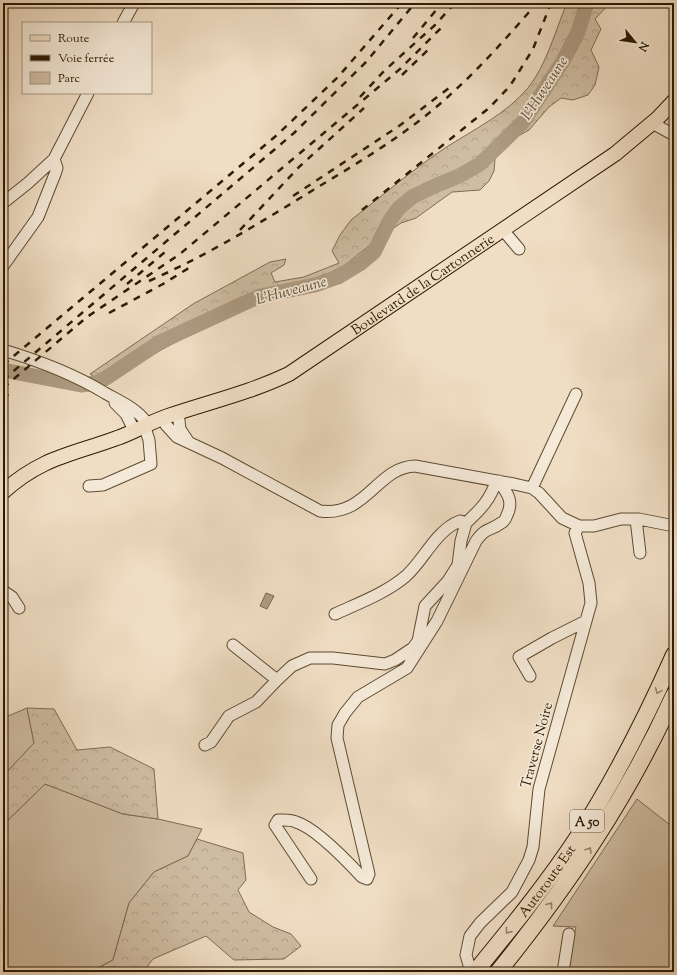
<svg xmlns="http://www.w3.org/2000/svg" width="677" height="975" font-family="'Sorts Mill Goudy',serif">
	<defs>
		<pattern id="forest-crowns" width="20" height="18" patternUnits="userSpaceOnUse"><rect width="20" height="18" fill="#cfbda3"/><path d="M2 6a3 3 0 1 1 6 0M12 15a3 3 0 1 1 6 0" fill="none" stroke="#b2a28b"/></pattern>
	</defs>
	<rect width="100%" height="100%" fill="#f0dec4"/>
	<filter id="stains"><feTurbulence type="fractalNoise" baseFrequency=".005" numOctaves="4"/><feColorMatrix values="0 0 0 0 .2 0 0 0 0 .09 0 0 0 0 .02 0 0 0 .5 -.17"/></filter>
	<radialGradient id="worn" r=".72"><stop offset=".6" stop-color="#630" stop-opacity="0"/><stop offset="1" stop-color="#630" stop-opacity=".3"/></radialGradient>
	<path fill="#cfbda3" stroke="#7e6c52" d="M27,708L34,743L6,773L3,759V713L8,716Z
		M45,784L123,814L158,819L202,829L188,856L154,872L129,903L113,960L90,972H3V825Z
		M637,799L674,828V972H566L576,927L553,926Z"/>
	<path fill="url(#forest-crowns)" stroke="#7e6c52" d="M567,3H610L595,19L601,29L591,50L599,67L595,85L588,95L573,100L561,98L549,107L529,130L513,139L495,159L494,171L489,181L480,190L452,192L416,218L401,223L375,241L345,265L310,283L277,289L161,350L105,384L90,374L193,304L270,262L286,259L284,265L271,273L275,282L304,277L339,263L332,251L340,235L351,220C382,196 412,170 445,148C473,130 506,114 528,88C547,64 555,31 567,3Z
		M27,708L54,709L77,750L110,747L154,769L158,819L123,814L45,784L3,825V759L6,773L34,743Z
		M197,839L243,853L246,880L238,890L249,912L273,927L291,934L301,946L284,959L234,960L206,936L153,959L143,972H90L113,960L129,903L154,872L188,856Z"/>
	<path fill="#ad9b82" stroke="#79674f" d="M266,593L274,596L267,609L260,606Z"/>
	<g fill="none" stroke-linecap="round" stroke-linejoin="round">
		<path stroke="#ad9b82" stroke-width="15" d="M3,370L81,385L95,383L106,378L160,342L260,296L315,285L338,277L361,263L374,252L389,222L398,209L412,197L437,185L459,176L480,164L523,122L563,61L578,32L587,3"/>
		<g stroke="#5d4b32" stroke-width="13">
			<path id="minor" d="M123,23L134,3
				M652,123L674,135
				M3,203L28,183L54,159L88,93
				M503,230L519,249
				M3,266L38,217L55,174L57,168L54,159
				M3,350C40,361 72,373 105,393C121,402 136,408 147,423
				M115,403L126,414L134,430
				M178,412L180,429L188,441
				M163,418L166,425L177,437L222,458L320,511C367,517 377,467 415,466L514,484L532,488L539,493L562,518L579,526H594L621,519H639L674,526
				M89,486L103,485L151,464L149,440L144,425
				M532,488L576,394
				M636,519L640,553
				M3,591L12,597L19,608
				M335,614C359,603 386,593 406,576C424,560 436,530 460,521L466,523C480,510 491,499 496,481
				M233,645L277,680
				M530,676L519,657L552,638L584,622
				M205,745L211,742L229,716L256,702L277,680L292,666L310,658H333L385,664L395,660L413,648L418,641L425,606L448,581L458,565L461,541L466,523
				M311,879L275,825L278,820C284,820 290,819 296,822C316,828 348,862 362,877L367,879L369,874L337,738L338,725L345,713L358,697L407,668L437,621L476,541C487,526 489,532 501,523C504,522 506,518 507,515C514,501 507,493 499,481
				M471,972L466,955L470,936L480,923L512,892L529,860L533,847L539,789L591,603L589,583L575,533L579,526
				M563,972L569,934"/>
		</g>
		<g stroke="#2c1a02" stroke-width="16">
			<g id="major">
				<path id="s1" d="M3,492C42,457 71,455 117,438C135,432 150,422 168,416C209,402 249,393 289,374L615,154L657,119L674,101"/>
			</g>
		</g>
		<g stroke="#2c1a02" stroke-width="18">
			<g id="highway">
				<path id="s2" d="M475,972C511,928 547,884 578,837C615,779 646,718 674,655"/>
				<path d="M498,972C568,885 628,797 674,695"/>
			</g>
		</g>
		<use href="#minor" stroke="#f5ead9" stroke-width="11"/>
		<use href="#major" stroke="#f0dec4" stroke-width="14"/>
		<use href="#highway" stroke="#f0dec4" stroke-width="16"/>
		<path stroke="#2c1a02" stroke-width="2.5" stroke-dasharray="7 7" stroke-linecap="butt" d="M413,38L442,3
			M402,75L432,46
			M360,97L384,71L435,25L455,3
			M293,196L399,126L449,88
			M362,210L489,108L510,86L533,49L551,3
			M240,230L299,167L364,108
			M149,281C208,255 263,221 318,187C363,160 414,129 452,93C482,66 510,34 537,3
			M127,284L165,252
			M109,313L163,284L192,266
			M3,365L277,135L338,77L402,3
			M3,380L294,133L366,62L415,3
			M3,388L87,317L180,254L400,69L445,24
			M3,399L11,392"/>
	</g>
	<defs><path id="oneway-chevron" d="M-2-3.5L2.5 0L-2 3.5" fill="none" stroke-width="1.6" stroke-linecap="round" stroke-linejoin="round"/></defs>
	<g stroke="#98866d">
		<use href="#oneway-chevron" transform="translate(658 691) rotate(114)"/>
		<use href="#oneway-chevron" transform="translate(589 850) rotate(-58)"/>
		<use href="#oneway-chevron" transform="translate(550 905) rotate(-53)"/>
		<use href="#oneway-chevron" transform="translate(508 931) rotate(129)"/>
	</g>
	<g text-anchor="middle" stroke-width="3.5" stroke-linejoin="round" paint-order="stroke">
		<rect fill="#f5ead9" stroke="#685842" stroke-width="1" x="570" y="810" width="34" height="22" rx="3"/>
		<g font-size="13" font-weight="bold" fill="#2c1a02">
			<text x="587" y="826">A 50</text>
		</g>
		<g font-size="14" fill="#2c1a02" stroke="#f5ead9">
			<text dy="5" stroke="none"><textPath href="#s1" startOffset="472">Boulevard de la Cartonnerie</textPath></text>
			<text transform="translate(536 745) rotate(-75)" y="5">Traverse Noire</text>
			<text dy="5" stroke="none"><textPath href="#s2" startOffset="116">Autoroute Est</textPath></text>
		</g>
		<g font-size="15" font-style="italic" fill="#604e35" stroke="#f5ead9">
			<text transform="translate(544 88) rotate(-57)" y="5">L'Huveaune</text>
			<text transform="translate(291 290) rotate(-15)" y="5">L'Huveaune</text>
		</g>
	</g>
	<rect width="677" height="975" fill="none" stroke="#f0dec4" stroke-width="16"/>
	<rect x="4" y="4" width="669" height="967" fill="none" stroke="#2c1a02" stroke-width="2"/>
	<rect x="8" y="8" width="661" height="959" fill="none" stroke="#2c1a02"/>
	<rect x="22" y="22" width="130" height="72" fill="#f5ead9" stroke="#a59783"/>
	<rect x="30" y="35" width="20" height="6" fill="#f0dec4" stroke="#a59783"/>
	<text x="58" y="42" font-size="12" fill="#2c1a02">Route</text>
	<rect x="30" y="55" width="20" height="6" fill="#2c1a02" stroke="#a59783"/>
	<text x="58" y="62" font-size="12" fill="#2c1a02">Voie ferrée</text>
	<rect x="30" y="72" width="20" height="12" fill="#cfbda3" stroke="#a59783"/>
	<text x="58" y="82" font-size="12" fill="#2c1a02">Parc</text>
	<g transform="translate(635 42) rotate(119)" stroke="#f5ead9" stroke-width="3" paint-order="stroke">
	<path d="M0-3L7 15L0 10L-7 15Z" fill="#2c1a02"/>
	<text y="-6" font-size="11" font-weight="bold" text-anchor="middle" fill="#2c1a02">N</text>
	</g>
	<rect width="100%" height="100%" filter="url(#stains)"/>
	<rect width="100%" height="100%" fill="url(#worn)"/>
</svg>
